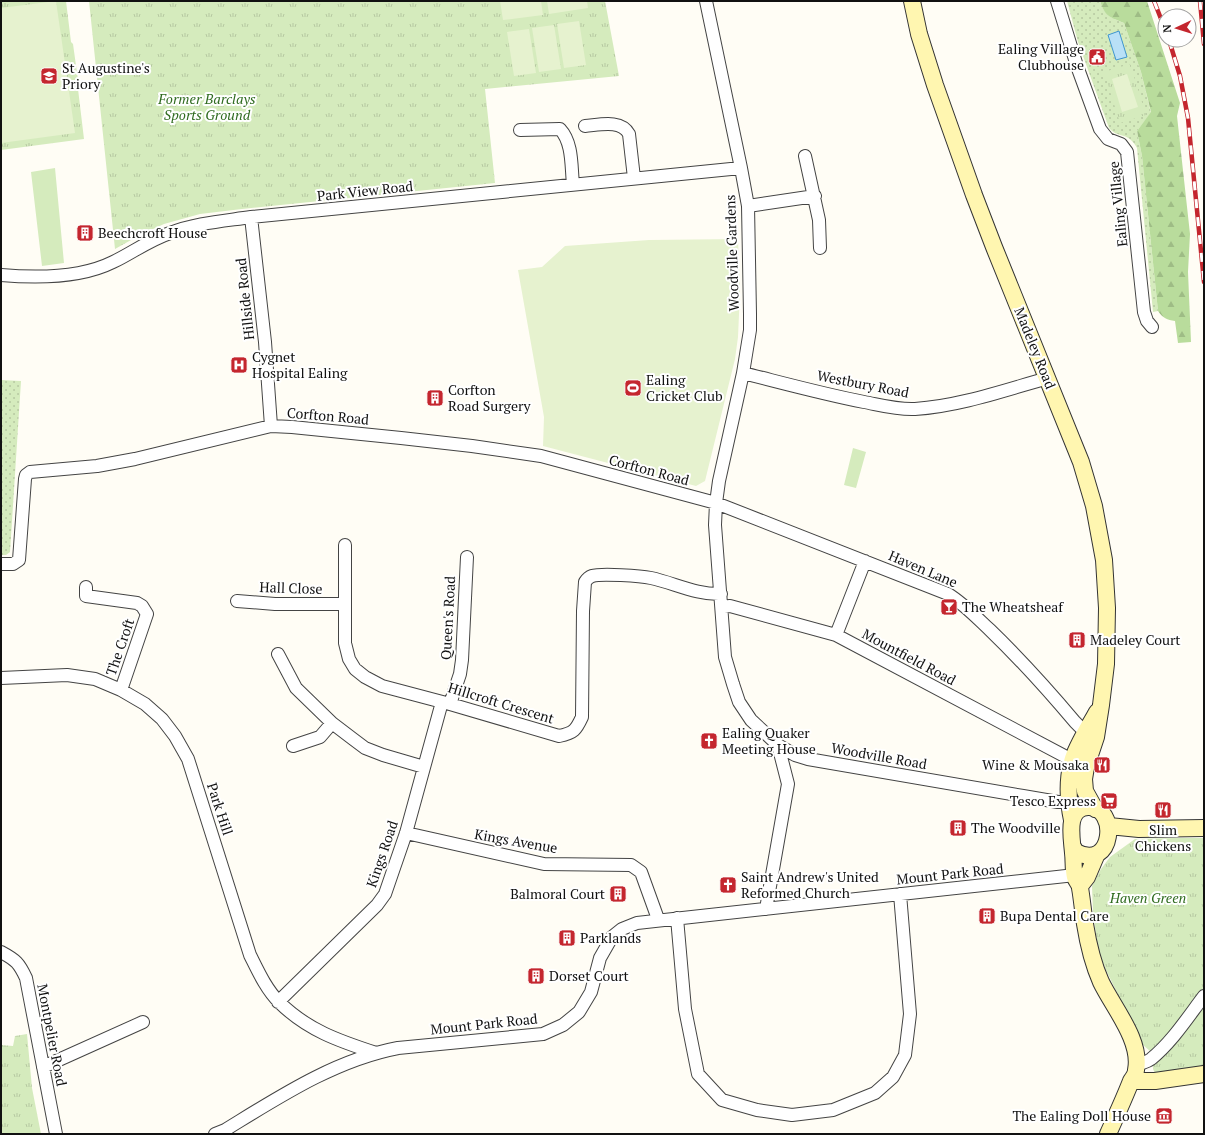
<svg xmlns="http://www.w3.org/2000/svg" width="1205" height="1135" font-family="'PT Serif',serif">
	<defs>
		<pattern id="grass-dots" width="8" height="8" patternUnits="userSpaceOnUse"><rect width="8" height="8" fill="#d5ebbd"/><path d="M2 2h.1M6 6h.1" fill="none" stroke="#b6c8a1" stroke-width="1.8" stroke-linecap="round"/></pattern>
		<pattern id="forest-firs" width="22" height="20" patternUnits="userSpaceOnUse"><rect width="22" height="20" fill="#b9dc9c"/><path d="M5 1l3.5 6h-7zM16 11l3.5 6h-7z" fill="#9ebc85"/></pattern>
		<pattern id="park-tufts" width="24" height="20" patternUnits="userSpaceOnUse"><rect width="24" height="20" fill="#d5ebbd"/><path d="M3 7l-1-3M5 7V3M7 7l1-3M15 17l-1-3M17 17v-4M19 17l1-3" fill="none" stroke="#b6c8a1"/></pattern>
	</defs>
	<rect width="100%" height="100%" fill="#fffdf5"/>
	<path fill="url(#grass-dots)" d="M1067,1H1100C1105,16 1110,17 1124,23L1141,72L1151,113L1137,131L1142,156L1158,311L1153,312L1137,148C1128,131 1118,139 1109,128L1078,42Z
		M1,380L21,381L10,552L6,555H1Z"/>
	<path fill="url(#forest-firs)" d="M1100,1H1147L1180,103L1177,116L1190,234L1188,272L1191,342L1178,343L1175,321C1167,320 1163,318 1158,311L1142,156L1137,131L1151,112L1141,72L1124,23C1110,17 1105,17 1100,1Z"/>
	<path fill="url(#park-tufts)" d="M1,1H66L71,42L73,44L79,87L78,89L84,139L1,150Z
		M89,1H605L619,76L485,89L495,183L242,209L200,214L164,224L140,235L115,249Z
		M1130,64L1146,115L1120,123L1104,72Z
		M1174,838H1204V994L1151,1052L1142,1044L1106,970L1098,950L1093,912L1092,886L1101,869L1110,857L1135,839Z
		M1204,1005V1070L1161,1075L1155,1073L1153,1069V1065Z
		M27,1034L32,1088L41,1134H1V1045L13,1046L15,1036Z"/>
	<path fill="#d5ebbd" d="M55,168L64,263L42,266L31,172Z
		M853,448L866,452L856,488L844,485Z"/>
	<path fill="#e6f2cf" d="M56,1L75,133L1,143V8Z
		M500,1H541L543,15L503,20Z
		M547,1H587L588,8L549,14Z
		M579,21L586,65L564,68L557,24Z
		M554,25L561,69L539,72L532,28Z
		M529,29L536,73L514,76L507,32Z
		M1127,74L1138,107L1122,112L1112,79Z
		M738,239L740,292L738,337L735,359L705,481L696,486L543,446L544,417L518,270L542,267L565,246L649,240Z"/>
	<path fill="#b9e0f7" stroke="#3f96cf" d="M1119,31L1127,57L1116,60L1108,35Z"/>
	<g fill="none" stroke-linecap="round" stroke-linejoin="round">
		<g stroke="#444" stroke-width="14">
			<path id="street" d="M706,1L741,168L748,206L750,314V330L743,373L719,481L716,503L715,525L725,657L733,684L739,702L751,720L778,745L795,755L808,759L1023,796L1058,802H1068
				M1057,1L1077,66L1100,129L1108,139L1121,144L1127,152L1144,312L1147,321L1152,327
				M585,126C599,125 621,119 629,134L634,178
				M520,130L560,129C573,143 571,166 573,184
				M805,156L819,220L820,248
				M748,206L815,196
				M251,217L265,342L271,426
				M1,275C35,278 81,278 113,262C132,253 149,240 170,233C195,223 224,221 251,217L741,168
				M743,373C783,383 823,394 864,402C880,405 898,410 915,409C960,406 1005,390 1048,378
				M345,545V643L349,659L355,669L365,677L382,686L450,704L559,736C574,733 576,730 582,717L583,611L585,582C587,579 589,577 592,576C601,573 641,576 651,578C674,583 697,595 721,594
				M1,564H13L19,560L25,479L26,475L30,472L97,466L135,459L271,426L292,427L401,438L472,446L541,456L716,503L948,594C964,604 976,617 990,630C1020,659 1048,690 1075,722L1080,727L1094,735
				M86,587V596L137,603L142,606L147,614L121,690
				M237,601L275,604H345
				M722,607L730,606L836,635L1072,760
				M836,635L865,561
				M278,654L296,688L332,723L353,739L365,748L383,755L424,767
				M1,678L67,675L95,679L121,690L145,704L162,719L175,736L188,759L250,955C258,971 266,989 279,1002C307,1030 339,1041 376,1053
				M450,704L460,674L462,660L467,557
				M293,746L320,737L332,723
				M406,833L544,864L631,865L641,872L658,919
				M766,909L788,784L778,745
				M677,918L685,1009L698,1074L722,1100L757,1110L792,1115L833,1110L875,1093L893,1077L905,1055L910,1014L900,894
				M1,952C16,960 19,963 26,978L56,1134
				M278,1002L377,905L385,894L406,833L442,702
				M1137,1065C1142,1063 1147,1062 1151,1059C1172,1042 1188,1017 1204,996
				M43,1067L143,1022
				M215,1134L225,1130C279,1097 335,1060 398,1048L543,1034L563,1025L579,1012L591,992L600,958L612,937L622,929L637,923L1075,875"/>
		</g>
		<g stroke="#333" stroke-width="18">
			<path id="secondary" d="M912,1L919,34L935,85L974,195L994,247L1081,462L1094,506L1104,560L1107,608L1106,664L1101,705L1096,737L1086,767L1084,779L1085,791L1095,809
				M1072,820C1068,801 1067,781 1072,762C1075,748 1090,725 1097,712
				M1109,826L1139,829L1204,828
				M1073,847L1076,852C1114,872 1119,806 1088,807C1065,808 1072,838 1073,853C1074,860 1073,869 1075,877C1076,881 1080,884 1080,888C1082,899 1083,912 1085,924C1088,943 1093,964 1101,982C1113,1007 1142,1041 1136,1070C1136,1074 1133,1078 1131,1081C1124,1099 1116,1116 1108,1134
				M1080,886L1087,877L1096,856
				M1131,1081H1155L1204,1074"/>
		</g>
		<use href="#street" stroke="#fff" stroke-width="12"/>
		<use href="#secondary" stroke="#fff6b0" stroke-width="16"/>
		<g stroke="#c4262e" stroke-width="4.5">
			<path id="rail" d="M1154,1L1165,29
				M1200,1L1204,44
				M1169,40L1180,76L1188,118L1204,282"/>
		</g>
		<use href="#rail" stroke="#fff" stroke-width="3" stroke-dasharray="9" stroke-linecap="butt"/>
	</g>
	<defs>
		<g id="civic-square" transform="scale(0.9)"><rect x="-9" y="-9" width="18" height="18" rx="4" fill="#c4262e" stroke="#fff"/><path d="M-.6-6.5H3V-4.5H.6V-3L4-1V1h2V6H-6V1h2V-1L-.6-3ZM-1.2 2.5V6h2.4V2.5Z" fill="#fff"/></g>
		<g id="school-square" transform="scale(0.9)"><rect x="-9" y="-9" width="18" height="18" rx="4" fill="#c4262e" stroke="#fff"/><path d="M0-5L7-2L0 1L-7-2ZM-4 1L0 2.5L4 1V4Q0 6-4 4Z" fill="#fff"/></g>
		<g id="building-square" transform="scale(0.9)"><rect x="-9" y="-9" width="18" height="18" rx="4" fill="#c4262e" stroke="#fff"/><path d="M-4-6H4V6H1V3H-1V6H-4ZM-2.5-4.3h1.7v1.8h-1.7ZM.8-4.3h1.7v1.8H.8ZM-2.5-1h1.7V.8h-1.7ZM.8-1h1.7V.8H.8Z" fill="#fff"/></g>
		<g id="hospital-square" transform="scale(0.9)"><rect x="-9" y="-9" width="18" height="18" rx="4" fill="#c4262e" stroke="#fff"/><path d="M-5-5h3v3.5h4V-5h3V5h-3V1.5h-4V5h-3Z" fill="#fff"/></g>
		<g id="stadium-square" transform="scale(0.9)"><rect x="-9" y="-9" width="18" height="18" rx="4" fill="#c4262e" stroke="#fff"/><path d="M0-5a6.5 5 0 1 0 0 10a6.5 5 0 1 0 0-10ZM-3.5-1.8h7v3.6h-7Z" fill="#fff"/></g>
		<g id="bar-square" transform="scale(0.9)"><rect x="-9" y="-9" width="18" height="18" rx="4" fill="#c4262e" stroke="#fff"/><path d="M-6-5H6L.8 .8V4.5H3.5V6h-7V4.5H-.8V.8Z" fill="#fff"/></g>
		<g id="church-square" transform="scale(0.9)"><rect x="-9" y="-9" width="18" height="18" rx="4" fill="#c4262e" stroke="#fff"/><path d="M-1.2-6h2.4v3.5h3.3v2.4h-3.3V6h-2.4V-.1h-3.3v-2.4h3.3Z" fill="#fff"/></g>
		<g id="restaurant-square" transform="scale(0.9)"><rect x="-9" y="-9" width="18" height="18" rx="4" fill="#c4262e" stroke="#fff"/><path d="M-5-6h1v4h1v-4h1v4h1v-4h1v5L-1.5 .5V6h-2V.5L-5-1ZM5-6V6H3V1.5H1.5Q1.5-4 5-6Z" fill="#fff"/></g>
		<g id="supermarket-square" transform="scale(0.9)"><rect x="-9" y="-9" width="18" height="18" rx="4" fill="#c4262e" stroke="#fff"/><path d="M-6-5.5h2.5l.6 2H6L4.5 2H-2.5L-4.4-4H-6ZM-1.5 3.2a1.3 1.3 0 1 0 .1 0ZM3 3.2a1.3 1.3 0 1 0 .1 0Z" fill="#fff"/></g>
		<g id="museum-square" transform="scale(0.9)"><rect x="-9" y="-9" width="18" height="18" rx="4" fill="#c4262e" stroke="#fff"/><path d="M0-6L6-3V-2H-6V-3ZM-5-1h2V3h-2ZM-1-1h2V3h-2ZM3-1h2V3H3ZM-6 4H6V6H-6Z" fill="#fff"/></g>
	</defs>
	<g fill-rule="evenodd">
		<use href="#civic-square" x="1097" y="57"/>
		<use href="#school-square" x="49" y="76"/>
		<use href="#building-square" x="85" y="233"/>
		<use href="#hospital-square" x="239" y="365"/>
		<use href="#stadium-square" x="633" y="388"/>
		<use href="#building-square" x="435" y="398"/>
		<use href="#bar-square" x="949" y="607"/>
		<use href="#building-square" x="1077" y="640"/>
		<use href="#church-square" x="709" y="741"/>
		<use href="#restaurant-square" x="1102" y="765"/>
		<use href="#supermarket-square" x="1109" y="801"/>
		<use href="#restaurant-square" x="1163" y="810"/>
		<use href="#building-square" x="958" y="828"/>
		<use href="#church-square" x="728" y="885"/>
		<use href="#building-square" x="618" y="894"/>
		<use href="#building-square" x="987" y="916"/>
		<use href="#building-square" x="567" y="938"/>
		<use href="#building-square" x="536" y="976"/>
		<use href="#museum-square" x="1164" y="1116"/>
	</g>
	<g text-anchor="middle" stroke-width="4" stroke-linejoin="round" paint-order="stroke">
		<g font-size="14" fill="#111" stroke="#fff" text-anchor="start">
			<text x="1084" y="54" text-anchor="end">Ealing Village<tspan x="1084" dy="16">Clubhouse</tspan></text>
			<text x="62" y="73">St Augustine's<tspan x="62" dy="16">Priory</tspan></text>
			<text x="98" y="238">Beechcroft House</text>
			<text x="252" y="362">Cygnet<tspan x="252" dy="16">Hospital Ealing</tspan></text>
			<text x="646" y="385">Ealing<tspan x="646" dy="16">Cricket Club</tspan></text>
			<text x="448" y="395">Corfton<tspan x="448" dy="16">Road Surgery</tspan></text>
			<text x="962" y="612">The Wheatsheaf</text>
			<text x="1090" y="645">Madeley Court</text>
			<text x="722" y="738">Ealing Quaker<tspan x="722" dy="16">Meeting House</tspan></text>
			<text x="1089" y="770" text-anchor="end">Wine &amp; Mousaka</text>
			<text x="1096" y="806" text-anchor="end">Tesco Express</text>
			<text x="971" y="833">The Woodville</text>
			<text x="1163" y="835" text-anchor="middle">Slim<tspan x="1163" dy="16">Chickens</tspan></text>
			<text x="741" y="882">Saint Andrew's United<tspan x="741" dy="16">Reformed Church</tspan></text>
			<text x="605" y="899" text-anchor="end">Balmoral Court</text>
			<text x="1000" y="921">Bupa Dental Care</text>
			<text x="580" y="943">Parklands</text>
			<text x="549" y="981">Dorset Court</text>
			<text x="1151" y="1121" text-anchor="end">The Ealing Doll House</text>
		</g>
		<g font-size="14" font-style="italic" fill="#2f6b1f" stroke="#fff">
			<text x="207" y="104">Former Barclays<tspan x="207" dy="16">Sports Ground</tspan></text>
			<text x="1148" y="903">Haven Green</text>
		</g>
		<g font-size="14" fill="#111" stroke="#fff">
			<text transform="translate(365 191) rotate(-6)" y="5">Park View Road</text>
			<text transform="translate(1118 204) rotate(-96)" y="5">Ealing Village</text>
			<text transform="translate(732 253) rotate(-92)" y="5">Woodville Gardens</text>
			<text transform="translate(245 299) rotate(-96)" y="5">Hillside Road</text>
			<text transform="translate(1035 348) rotate(68)" y="5">Madeley Road</text>
			<text transform="translate(863 384) rotate(11)" y="5">Westbury Road</text>
			<text transform="translate(328 416) rotate(5)" y="5">Corfton Road</text>
			<text transform="translate(649 470) rotate(15)" y="5">Corfton Road</text>
			<text transform="translate(923 569) rotate(23)" y="5">Haven Lane</text>
			<text transform="translate(291 588) rotate(2)" y="5">Hall Close</text>
			<text transform="translate(448 618) rotate(-87)" y="5">Queen's Road</text>
			<text transform="translate(120 647) rotate(-71)" y="5">The Croft</text>
			<text transform="translate(909 657) rotate(28)" y="5">Mountfield Road</text>
			<text transform="translate(501 703) rotate(17)" y="5">Hillcroft Crescent</text>
			<text transform="translate(879 756) rotate(10)" y="5">Woodville Road</text>
			<text transform="translate(220 809) rotate(72)" y="5">Park Hill</text>
			<text transform="translate(516 841) rotate(10)" y="5">Kings Avenue</text>
			<text transform="translate(382 854) rotate(-71)" y="5">Kings Road</text>
			<text transform="translate(950 874) rotate(-6)" y="5">Mount Park Road</text>
			<text transform="translate(484 1024) rotate(-6)" y="5">Mount Park Road</text>
			<text transform="translate(52 1035) rotate(79)" y="5">Montpelier Road</text>
		</g>
	</g>
	<rect width="1205" height="1135" fill="none" stroke="#111111" stroke-width="4"/>
	<g transform="translate(1177 28) rotate(266)"><circle r="19" fill="#ffffff" stroke="#a0a0a0"/>
	<path d="M0-3L7 15L0 10L-7 15Z" fill="#c4262e"/>
	<text y="-6" font-size="11" font-weight="bold" text-anchor="middle" fill="#111111">N</text>
	</g>
</svg>
